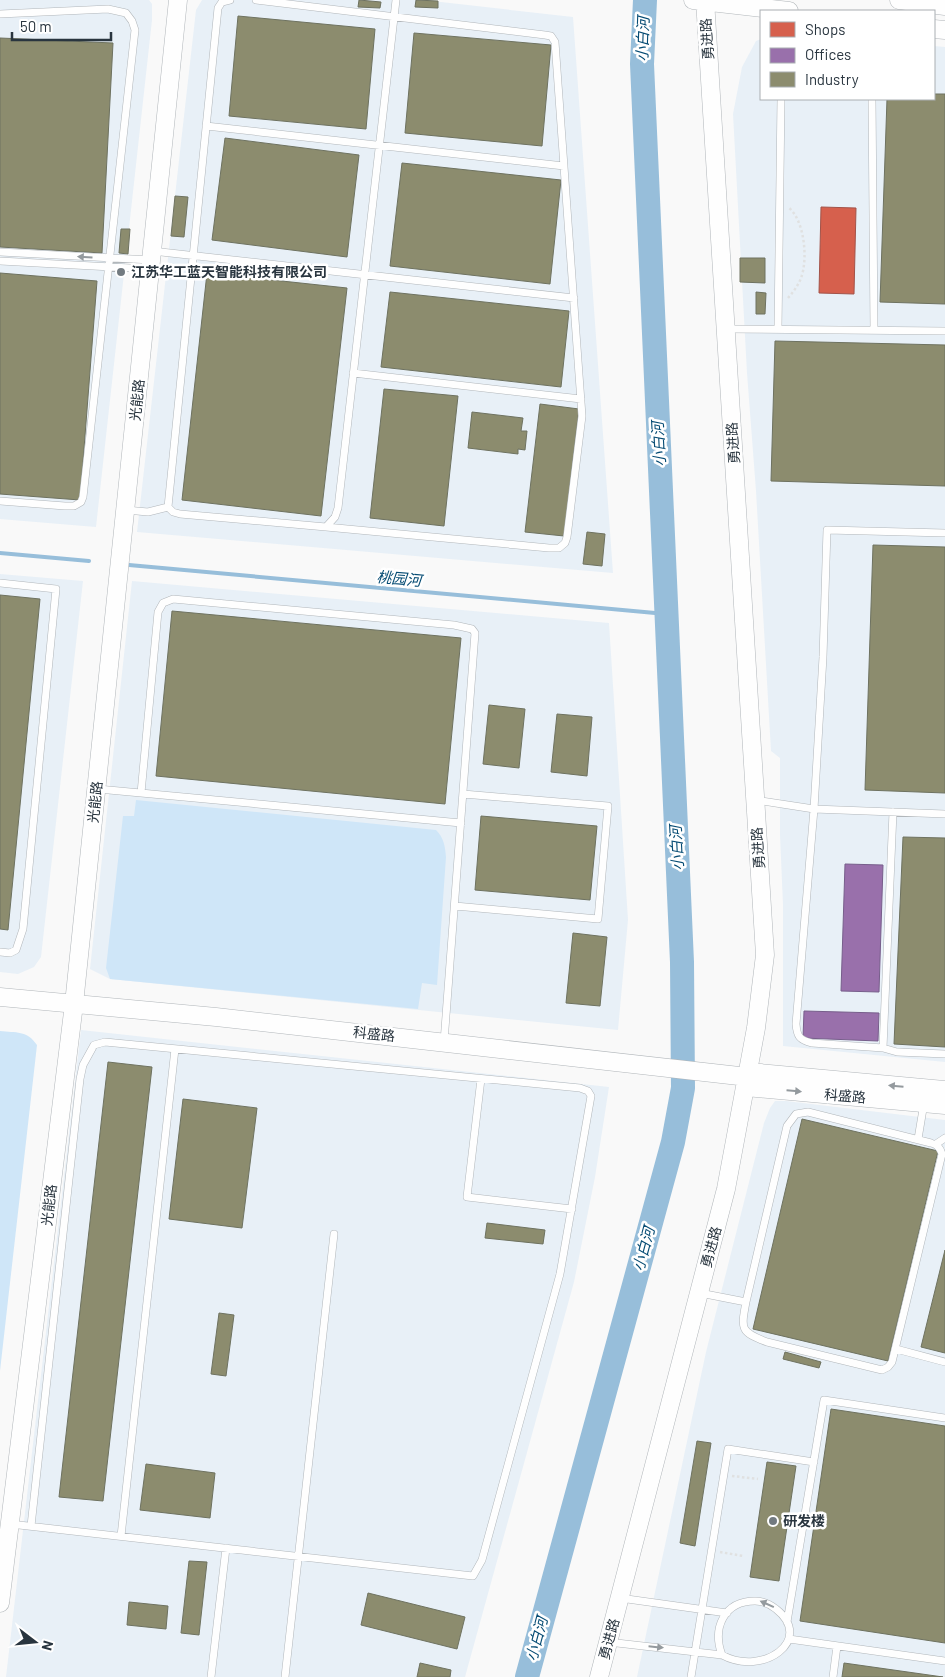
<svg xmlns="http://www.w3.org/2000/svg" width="945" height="1677" font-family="Barlow,'Noto Sans SC',sans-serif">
	<rect width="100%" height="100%" fill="#f9f9f9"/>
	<path fill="#e8f0f7" d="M0,0H149L152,4V20L96,527L0,519Z
		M202,0H423L573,17L613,573L137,532L196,10Z
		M761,39V99H934V46L945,47V1062L783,1046V905L780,835V758L771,751L756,491L747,373L733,114L742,67L756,41Z
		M0,574L83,581L41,957L34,967L18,974L0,972Z
		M132,581L609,623L628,920L618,1030L110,979L90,969Z
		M81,1030L609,1087L595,1177L574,1282L465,1677H6Z
		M775,1101H786L945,1120V1677H637L706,1352L764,1123L770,1108Z"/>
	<path fill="#cfe6f8" d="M136,800L436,830C444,838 445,846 446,857L437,985L422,983L418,1009L110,979L106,968L123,816H134Z
		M0,1031C16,1033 27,1030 37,1045L0,1371Z"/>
	<path fill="#d6604d" stroke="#a25349" d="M821,207L856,208L854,294L819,293Z"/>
	<path fill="#9970ab" stroke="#775e8b" d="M845,864L883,865L879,992L841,991Z
		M804,1011L879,1013L878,1041L803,1038Z"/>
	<path fill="#8c8c6e" stroke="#6e7260" d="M359,0L381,2L380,8L358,7Z
		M416,0L438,1V8L415,7Z
		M238,16L375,29L366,129L229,116Z
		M414,33L551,45L542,146L405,133Z
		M0,38L113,43L102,253L0,247Z
		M934,94H945V304L880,302L887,99H934Z
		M225,138L359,155L347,257L212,240Z
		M402,163L561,180L550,284L390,266Z
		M175,196L188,197L184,237L171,236Z
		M121,229H130L128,254L119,253Z
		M740,258H765V283L740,282Z
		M0,273L97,281L80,500L0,494Z
		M207,273L347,288L321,516L182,500Z
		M390,292L569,311L561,387L381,367Z
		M756,292L766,293L765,314H756Z
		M775,341L945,345V486L771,481Z
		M384,389L458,396L444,526L370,518Z
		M540,404L579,409L564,536L525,532Z
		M472,412L523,418L521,431H527L525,450L518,449V454L468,448Z
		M587,532L605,534L602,566L583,564Z
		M873,545L945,547V793L865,790Z
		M0,595L40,599L8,930L0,929Z
		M172,611L461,638L445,804L156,776Z
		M489,705L525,709L519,768L483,764Z
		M557,714L592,717L587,776L551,772Z
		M481,816L597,826L590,900L475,890Z
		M903,837L945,838V1047L894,1044Z
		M573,933L607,937L600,1006L566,1003Z
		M108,1062L152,1067L103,1501L59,1497Z
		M183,1099L257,1108L242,1228L169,1219Z
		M802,1119L938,1151L888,1361L753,1329Z
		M487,1223L545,1230L543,1244L485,1238Z
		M945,1250V1353L921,1347Z
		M219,1313L234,1315L226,1376L211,1374Z
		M785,1352L821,1362L819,1368L783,1359Z
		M831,1409L945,1426V1643L800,1621Z
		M697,1441L711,1443L695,1546L680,1543Z
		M767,1462L796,1466L779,1581L750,1577Z
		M146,1464L215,1473L210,1518L140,1510Z
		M189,1561L207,1562L199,1635L181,1633Z
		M368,1593L465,1617L457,1649L361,1625Z
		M129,1602L168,1606L166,1629L127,1625Z
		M420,1663L451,1670L450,1677H417Z
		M844,1663L943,1677H842Z"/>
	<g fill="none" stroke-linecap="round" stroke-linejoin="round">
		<path stroke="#97beda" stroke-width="4" d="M0,553L89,561
			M129,565L666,614"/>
		<path stroke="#97beda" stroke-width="24" d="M527,1677L673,1142L683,1088L682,962L642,64L645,0"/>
		<g stroke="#b1b6ba" stroke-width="8">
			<path id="service" d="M230,0L222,2L218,8L168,507L173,512L180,514L326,527L335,517L338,508L396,0
				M256,0L545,35L551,36L555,42L582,416L567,537L565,543L559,548H549L326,527
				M0,14L108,9L126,13L132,21L135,30L83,497L81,502L74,506H65L0,501
				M872,99L874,330
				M206,126L564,166
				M152,251L574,298
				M0,252L151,260
				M0,261L149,269
				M726,329L945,331
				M778,329L781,99
				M353,373L581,399
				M126,510L148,512L168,507
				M945,533L827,530L823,657L814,809L796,1024C797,1036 799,1040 812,1043L883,1048L897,1052L945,1054
				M0,583L56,589L23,929L16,950L10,953L0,952
				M98,789L461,823
				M141,793L158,612L163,603L173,599L454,625L472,629L475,633L444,1042
				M756,800L814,809L945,814
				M455,906L598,919L608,806L463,794
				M883,1048L893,812
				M481,1079L467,1197L572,1209
				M918,1139L924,1103
				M936,1144L945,1138
				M700,1293L746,1302C741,1329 740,1332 767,1342L882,1370L888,1367L892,1362L942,1154C940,1148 938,1145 931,1143L808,1112L796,1114L787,1126L746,1302
				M896,1349L945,1362
				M10,1524C164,1541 319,1559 473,1576L482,1560L560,1274L591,1096L588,1091L580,1088L105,1042L94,1045L83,1065L80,1079L31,1526
				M121,1536L175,1049
				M620,1598L727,1613
				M787,1622L824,1400L945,1418
				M789,1639L945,1661
				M608,1642L722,1655C763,1677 815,1640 776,1609C770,1604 763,1601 755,1601C724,1601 712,1628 722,1655
				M211,1677L226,1548
				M285,1677L334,1234
				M691,1677L728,1449L814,1462
				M833,1677L837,1646"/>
		</g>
		<g stroke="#b1b6ba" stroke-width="19">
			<path id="tertiary" d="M693,0L789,11
				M899,0L945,6
				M934,29L945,30
				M0,997L216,1017L748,1077
				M749,1072L945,1090
				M746,1087L945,1105
				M0,1603L74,1004L178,0
				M599,1677L726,1189L756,1028L765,955L705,0"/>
		</g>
		<path stroke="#e0e1e1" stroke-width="2.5" stroke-dasharray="2.5 2.5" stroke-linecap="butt" d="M788,298C793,292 798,286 801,278C808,260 805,220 788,207
			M732,1476L758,1479
			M720,1552L743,1556"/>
		<use href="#service" stroke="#fefefe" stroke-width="7"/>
		<use href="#tertiary" stroke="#fefefe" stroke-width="18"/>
	</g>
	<defs><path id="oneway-solid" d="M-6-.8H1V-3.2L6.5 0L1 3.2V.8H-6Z" transform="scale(1.25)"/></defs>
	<g fill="#949a9e">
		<use href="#oneway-solid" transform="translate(85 257) rotate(-177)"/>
		<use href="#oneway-solid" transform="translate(896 1086) rotate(-175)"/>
		<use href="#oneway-solid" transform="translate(794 1091) rotate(5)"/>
		<use href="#oneway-solid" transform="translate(767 1604) rotate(-156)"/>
		<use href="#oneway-solid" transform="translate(656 1647) rotate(6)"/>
	</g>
	<g fill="#727a80" stroke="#fff" stroke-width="2">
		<circle cx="121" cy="272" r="5"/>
		<circle cx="773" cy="1521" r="5"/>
	</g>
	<g text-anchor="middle" stroke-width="5" stroke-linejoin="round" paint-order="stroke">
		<g font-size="14" fill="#29353f" stroke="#fff">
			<text transform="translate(707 39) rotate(-94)" y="5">勇进路</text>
			<text transform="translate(137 400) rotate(-84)" y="5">光能路</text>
			<text transform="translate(733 443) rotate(-94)" y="5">勇进路</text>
			<text transform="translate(95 802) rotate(-84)" y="5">光能路</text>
			<text transform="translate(758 848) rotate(-94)" y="5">勇进路</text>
			<text transform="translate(374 1034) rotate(6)" y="5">科盛路</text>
			<text transform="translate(845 1096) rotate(5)" y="5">科盛路</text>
			<text transform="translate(49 1205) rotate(-83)" y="5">光能路</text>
			<text transform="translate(711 1247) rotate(-75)" y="5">勇进路</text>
			<text transform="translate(609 1639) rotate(-75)" y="5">勇进路</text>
		</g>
		<g font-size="14" font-weight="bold" fill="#29353f" stroke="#fff" text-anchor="start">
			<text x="131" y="277">江苏华工蓝天智能科技有限公司</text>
			<text x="783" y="1526">研发楼</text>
		</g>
		<g font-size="15" font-style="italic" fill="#054b73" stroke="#fff">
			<text transform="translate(643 39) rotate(-88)" y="5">小白河</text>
			<text transform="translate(659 444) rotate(-93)" y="5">小白河</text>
			<text transform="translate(399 579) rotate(5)" y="5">桃园河</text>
			<text transform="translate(677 848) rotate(-93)" y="5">小白河</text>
			<text transform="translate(644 1249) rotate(-75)" y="5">小白河</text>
			<text transform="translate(537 1639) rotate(-75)" y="5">小白河</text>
		</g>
	</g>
	<rect x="760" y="10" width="175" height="90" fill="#ffffff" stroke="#a9aeb2"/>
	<rect x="770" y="22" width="25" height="15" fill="#d6604d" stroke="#a9aeb2"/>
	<text x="805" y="35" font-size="15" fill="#29353f">Shops</text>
	<rect x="770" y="48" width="25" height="15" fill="#9970ab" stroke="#a9aeb2"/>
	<text x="805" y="60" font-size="15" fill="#29353f">Offices</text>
	<rect x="770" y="72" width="25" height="15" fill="#8c8c6e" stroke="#a9aeb2"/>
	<text x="805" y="85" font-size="15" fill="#29353f">Industry</text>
	<g transform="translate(35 1642) rotate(106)" stroke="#ffffff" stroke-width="4" paint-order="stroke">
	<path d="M0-4L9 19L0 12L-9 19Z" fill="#29353f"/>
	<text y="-8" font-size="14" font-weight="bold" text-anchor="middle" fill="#29353f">N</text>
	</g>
	<path d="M12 32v8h99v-8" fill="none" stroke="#29353f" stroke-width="2.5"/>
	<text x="20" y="32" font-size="15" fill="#29353f" stroke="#ffffff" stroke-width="4" paint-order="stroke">50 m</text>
</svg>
